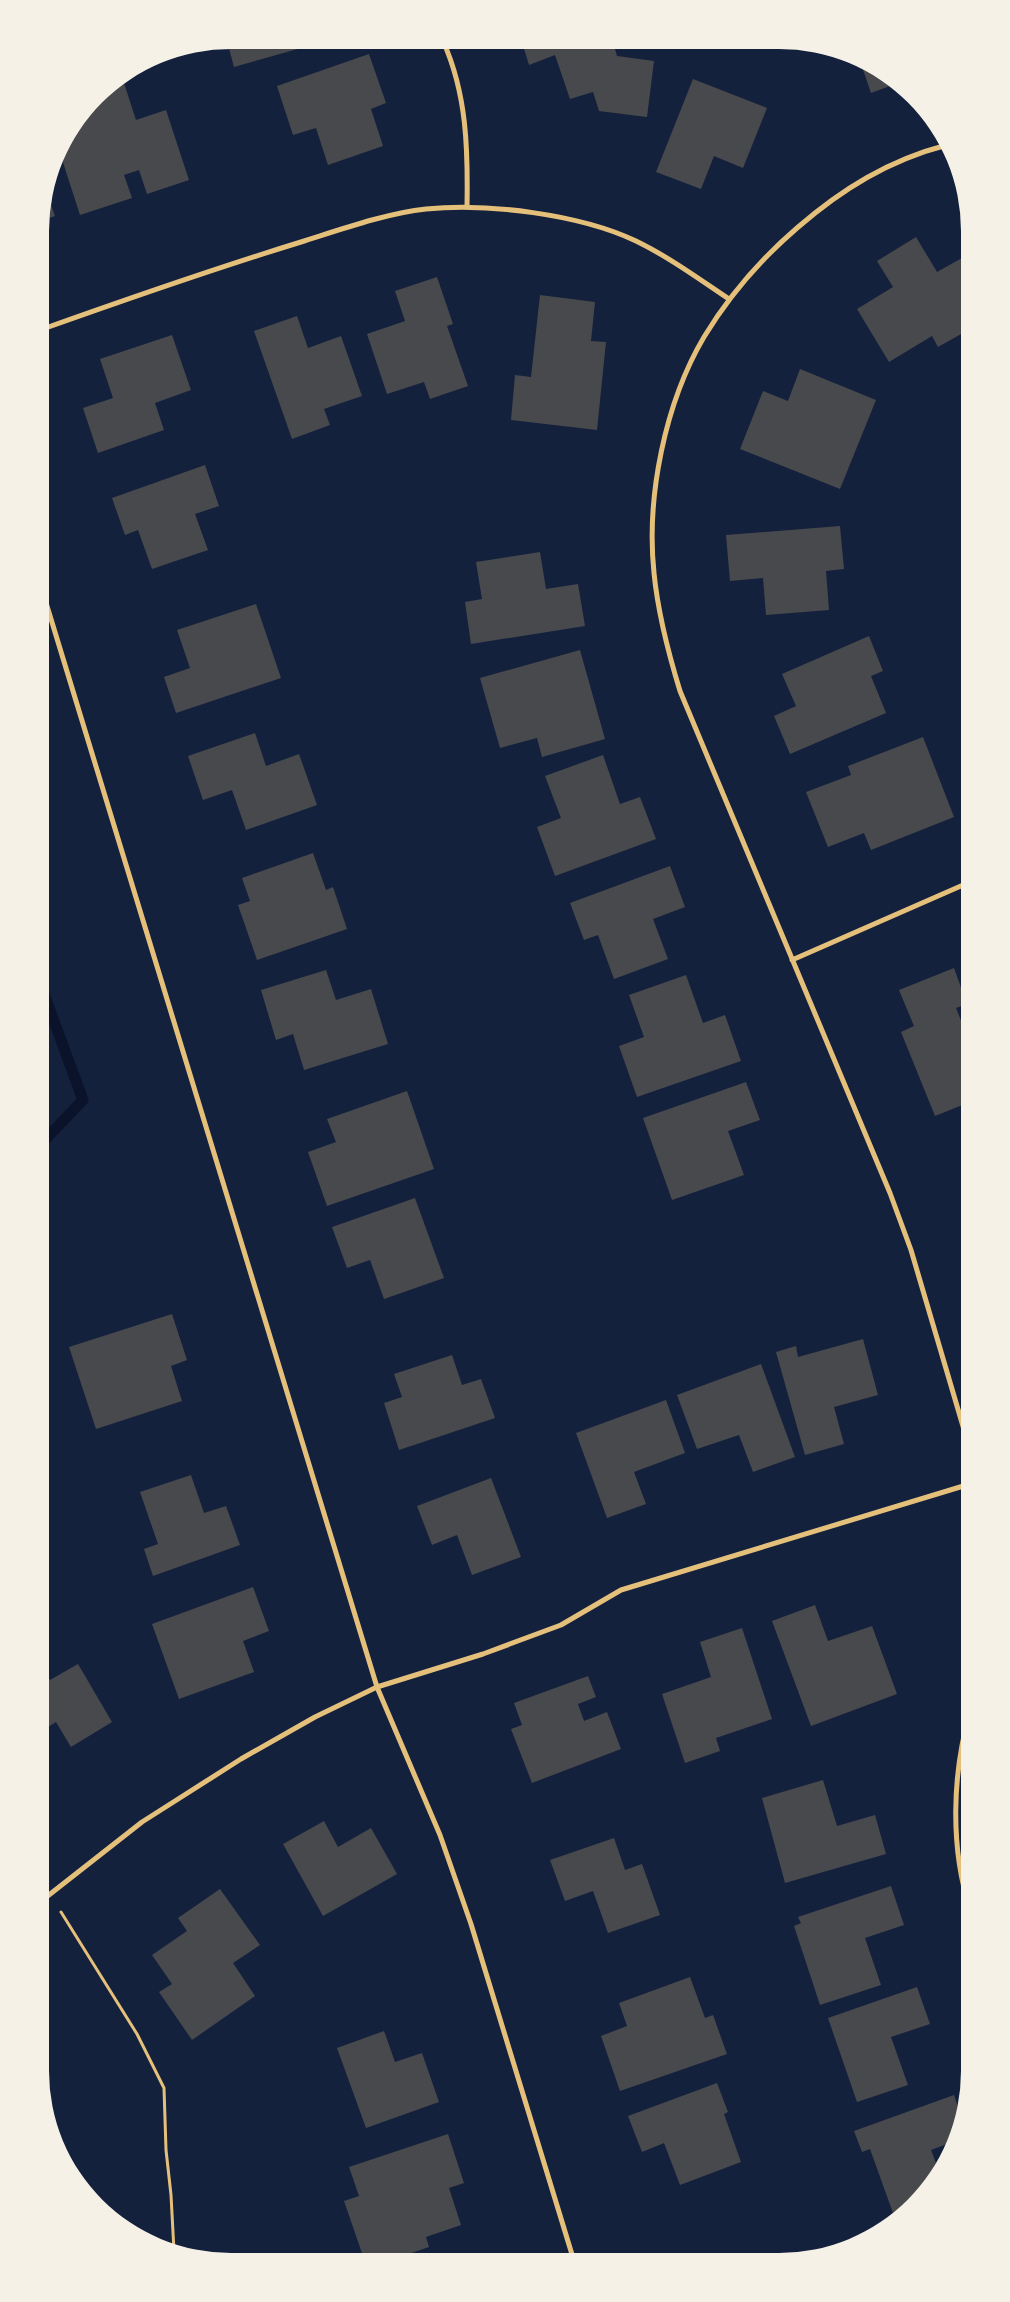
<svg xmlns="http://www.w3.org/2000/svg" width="1010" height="2302" font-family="'Archivo Narrow',sans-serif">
	<rect width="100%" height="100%" fill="#14213d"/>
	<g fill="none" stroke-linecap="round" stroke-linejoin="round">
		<path stroke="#0b132b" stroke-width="11" d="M40,1145L83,1100L40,983"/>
	</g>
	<path fill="#48494c" d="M231,40L326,41L234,67L227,41Z
		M522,42H613L617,56L654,61L647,117L599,111L593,92L570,99L555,55L529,65Z
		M369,54L386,103L371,109L383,146L328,165L316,128L293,135L277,86Z
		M859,58L864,60L898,83L871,93Z
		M122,77L136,120L166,110L189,180L147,194L139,170L124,175L132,198L80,215L59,150L60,147L105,88Z
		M693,79L767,108L743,168L714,156L701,189L656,172Z
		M47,194L55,216L40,221V218Z
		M916,237L937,272L962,258L970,271V311L966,314L970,321V329L938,347L932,336L889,362L857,309L893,287L877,261Z
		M437,277L453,324L447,326L468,386L430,399L424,382L387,394L367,334L405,321L395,291Z
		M540,295L595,302L591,341L606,342L597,430L511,420L515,375L531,377Z
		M297,316L308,348L341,336L362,396L324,409L330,425L292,439L254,331Z
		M172,335L191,390L155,403L164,430L98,453L83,408L113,398L100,359Z
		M800,369L876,400L840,489L740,449L763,391L788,401Z
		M205,465L219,506L195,514L208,550L152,569L138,530L125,535L112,498Z
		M840,526L844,569L826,571L829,610L766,615L763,578L730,581L726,535Z
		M540,552L546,589L578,584L585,626L471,644L465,602L482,599L476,562Z
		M256,604L281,678L176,713L164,677L190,668L177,630Z
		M869,636L883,671L871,676L886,713L790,754L774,716L796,706L782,674Z
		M580,650L605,739L542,757L537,738L500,748L480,678Z
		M255,733L266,766L299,754L317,805L246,830L232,790L203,800L188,756Z
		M923,737L954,817L871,850L864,833L828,847L806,792L851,775L848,766Z
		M603,755L620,804L640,797L656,839L555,876L537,827L561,818L545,776Z
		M313,853L326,890L333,887L347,929L257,960L238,905L250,901L242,878Z
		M670,866L685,907L653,919L668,959L614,979L598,935L584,940L570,903Z
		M954,968L967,1004L956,1008L970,1043V1102L935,1116L901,1032L914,1026L899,990Z
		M326,970L336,1000L371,989L388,1044L304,1070L293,1034L276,1040L261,990Z
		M686,975L703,1023L725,1015L741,1061L637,1097L619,1046L644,1037L629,995Z
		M746,1082L760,1120L728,1131L744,1175L672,1200L643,1118Z
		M407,1091L434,1169L327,1206L308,1152L336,1142L327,1119Z
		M415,1198L444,1278L384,1299L370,1260L347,1268L332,1227Z
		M172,1314L187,1360L171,1366L182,1401L96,1429L69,1347Z
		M863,1339L878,1395L834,1407L844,1444L805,1455L776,1352L796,1346L798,1357Z
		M452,1355L462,1385L481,1379L495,1418L399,1450L384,1403L402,1397L394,1374Z
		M761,1364L795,1457L753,1472L739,1435L697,1449L677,1395Z
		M666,1400L685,1453L634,1472L646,1504L607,1518L576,1433Z
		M191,1475L204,1513L226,1506L240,1545L153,1576L144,1549L158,1544L140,1492Z
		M491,1478L521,1557L472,1575L457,1535L432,1545L417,1506Z
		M253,1587L269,1631L243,1641L254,1672L179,1699L152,1624Z
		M815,1605L828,1641L872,1626L897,1694L811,1726L772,1621Z
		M742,1628L772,1719L716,1738L720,1751L685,1763L662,1694L711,1677L700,1642Z
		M40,1663L50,1680L78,1664L112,1722L71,1747L56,1722L40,1732Z
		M588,1676L596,1697L578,1704L584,1721L607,1712L621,1749L532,1783L511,1729L522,1725L514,1703Z
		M823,1780L837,1826L875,1815L886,1854L785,1883L762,1798Z
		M324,1821L338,1847L371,1828L397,1874L323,1916L283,1844Z
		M614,1838L625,1870L642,1864L660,1915L608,1933L593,1891L565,1901L550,1860Z
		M891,1886L904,1925L865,1938L881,1985L820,2005L794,1926L801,1923L798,1917Z
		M220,1889L260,1945L233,1963L255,1996L192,2040L159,1992L172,1984L152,1955L187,1931L178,1918Z
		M690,1977L705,2018L713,2015L727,2054L620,2091L601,2036L627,2026L619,2003Z
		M917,1987L930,2024L891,2037L908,2085L857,2102L828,2018Z
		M384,2031L395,2062L422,2053L439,2102L366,2128L337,2048Z
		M717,2083L728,2112L724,2114L741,2162L680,2185L664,2143L642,2152L628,2116Z
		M954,2095L962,2119L960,2132L955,2141L931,2150L939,2171L930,2187L909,2207L893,2213L870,2149L862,2152L854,2131Z
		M448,2134L464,2183L449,2188L461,2225L426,2237L429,2247L391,2260L364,2259L344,2201L359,2196L349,2167Z
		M766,2254L769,2262H745Z"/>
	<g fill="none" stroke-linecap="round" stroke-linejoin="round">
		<path stroke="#e5c07b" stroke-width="3" d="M61,1912L137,2034L164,2088L166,2150L171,2195L174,2251"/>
		<path stroke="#e5c07b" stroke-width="5" d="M443,41C467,94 468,150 467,207
			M947,145C889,160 842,189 797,228C761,259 729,296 704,337C665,403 646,497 654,573C658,614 668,652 680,691L890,1193L911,1250L970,1450
			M40,330C127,299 213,269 301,242C339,230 387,213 426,209C488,203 579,214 636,241C669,257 699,279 729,299
			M40,583L377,1687L440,1835L471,1924L574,2261
			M792,960L970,882
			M40,1902L142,1822L241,1759L315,1717L377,1687L483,1654L561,1625L621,1590L970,1484
			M970,1909C950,1848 952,1774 970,1712"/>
	</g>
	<path d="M0 0H1010V2302H0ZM231 49H779A182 182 0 0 1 961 231V2071A182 182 0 0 1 779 2253H231A182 182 0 0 1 49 2071V231A182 182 0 0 1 231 49Z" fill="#f6f1e7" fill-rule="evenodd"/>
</svg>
